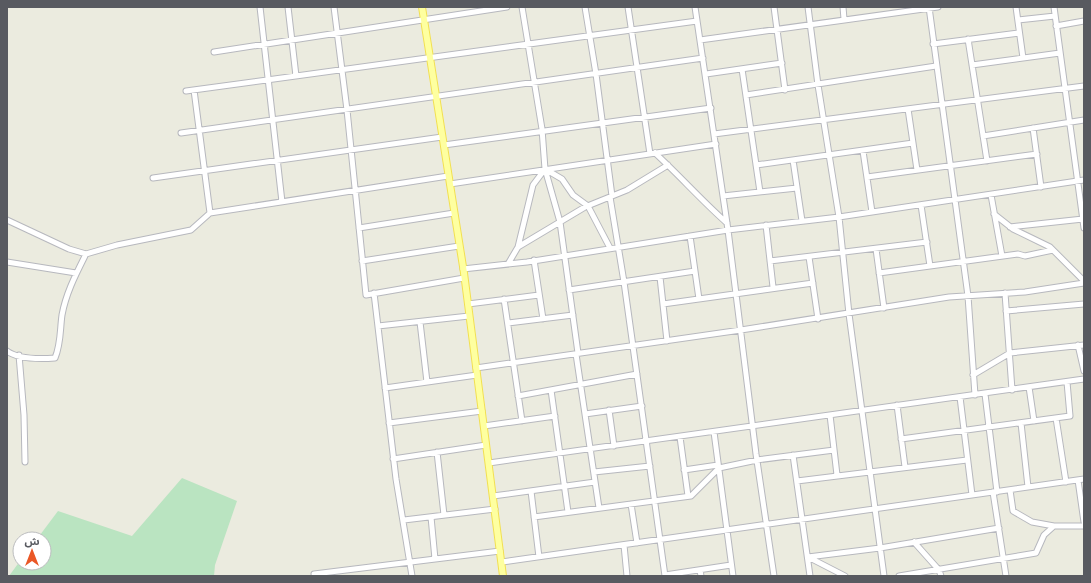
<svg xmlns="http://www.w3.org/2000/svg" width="1091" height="583" font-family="Manrope,'Noto Sans Arabic',sans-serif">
	<rect width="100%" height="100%" fill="#ebebdf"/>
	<path fill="#bae4c1" d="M182,478L237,501L215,565L214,576H9L20,561V563H44V539H37L58,511L132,536Z"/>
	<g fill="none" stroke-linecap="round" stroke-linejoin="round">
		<g stroke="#b7b8be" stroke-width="7">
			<path id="minor" d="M260,7L282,202
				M288,7L296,76
				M334,7L347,110L366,295L464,278
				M522,7L542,129L545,169L560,222L578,353
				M585,7L596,74L612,196
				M628,7L650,154
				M695,7L728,230L756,454L774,576
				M774,7L785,90
				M808,7L818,85L839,217L849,314L884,576
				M843,7L844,19
				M929,7L968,296L975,395
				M1016,7L1023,58
				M1054,7L1084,228
				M1018,20L1055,16
				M1056,26L1084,21
				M968,39L987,161
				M700,40L938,7
				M933,44L1019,33
				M214,52L507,7
				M972,65L1060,53
				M742,69L760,192
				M706,74L782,63
				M194,90L210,213
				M186,91L697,21
				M746,95L936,66
				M908,109L917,170
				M1033,128L1041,187
				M181,133L703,58
				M714,134L1084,86
				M983,136L1084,120
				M444,145L711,108
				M863,151L872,212
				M655,153C680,176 702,201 727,223
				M793,160L802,221
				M756,165L913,143
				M867,177L1037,154
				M153,178L442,137
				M450,184L716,144
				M991,195L1002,256
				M723,196L797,188
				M610,197L624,282L665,576
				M921,205L930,266
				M994,214L1013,229L1050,247L1084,281
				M7,220L69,249L86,254L117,245L191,230L210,213L448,176
				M766,225L773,287
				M1010,227L1083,219
				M359,228L454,213
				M690,236L699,299
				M518,247L533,185L545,169L562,179L573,195L588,206L610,248
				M876,249L884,308
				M809,257L818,319
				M534,260L543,319
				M362,261L459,246
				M770,261L927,242
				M7,262L76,273
				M508,264L518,247L585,207L627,190L668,165
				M463,269L527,262L728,230L839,217L1084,180
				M879,273L1018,254L1025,256L1053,250
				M660,277L667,341
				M569,290L695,271
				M374,293L396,479L412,576
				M1005,293L1012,390
				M504,299L522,421
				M468,304L539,295
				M663,304L813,283
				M1006,311L1084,304
				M420,322L427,382
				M508,323L573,315
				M378,326L469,316
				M1078,345L1084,371
				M7,351C19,360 41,359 55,358C61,344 60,329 62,315C66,293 76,274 86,254
				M576,354L599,508
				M19,355L24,415L25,462
				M476,368L741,330L949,297L1025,292L1084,283
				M973,375L1010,353L1084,345
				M1029,387L1034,421
				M385,388L477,375
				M551,390L568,512
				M985,394L997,492
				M518,396L637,374
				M960,397L972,495
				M897,405L905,467
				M609,410L614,446
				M585,414L642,406
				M830,415L837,475
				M1056,418L1066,482
				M389,423L482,411
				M1021,423L1028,487
				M484,426L555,416
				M714,432L733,576
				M680,437L688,496
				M901,439L1070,416L1067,382
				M437,452L444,515
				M793,455L810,576
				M393,459L486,445
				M489,463L1084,379
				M684,470L718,465
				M594,472L650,466
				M1078,480L1084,522
				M797,481L967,460
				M1010,490L1013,511L1032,522L1054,526
				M531,491L539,557
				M993,492L1006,576
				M493,496L595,482
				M631,504L637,543
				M431,517L435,559
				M534,517L691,496L719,468L757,460L834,450
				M404,520L495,509
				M914,542L939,570L941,576
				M624,545L627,576
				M502,562L1084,479
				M700,570L701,576
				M314,574L500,551
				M665,575L731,565
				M845,576L808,557L880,548L999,528
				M899,576L1036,553L1044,535L1054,526H1084"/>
		</g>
		<g stroke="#f2e051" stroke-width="8">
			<path id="major" d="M422,7L464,273L503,576"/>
		</g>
		<use href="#minor" stroke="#fff" stroke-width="5"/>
		<use href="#major" stroke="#feffa0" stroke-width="6"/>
	</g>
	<rect width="1091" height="583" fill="none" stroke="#585a60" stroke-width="16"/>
	<g transform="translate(32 551)"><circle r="19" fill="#ffffff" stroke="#bcbdbf"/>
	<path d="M0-3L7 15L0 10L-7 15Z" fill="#ea5726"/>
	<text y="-6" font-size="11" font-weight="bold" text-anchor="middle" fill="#585a60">ش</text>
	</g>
</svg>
